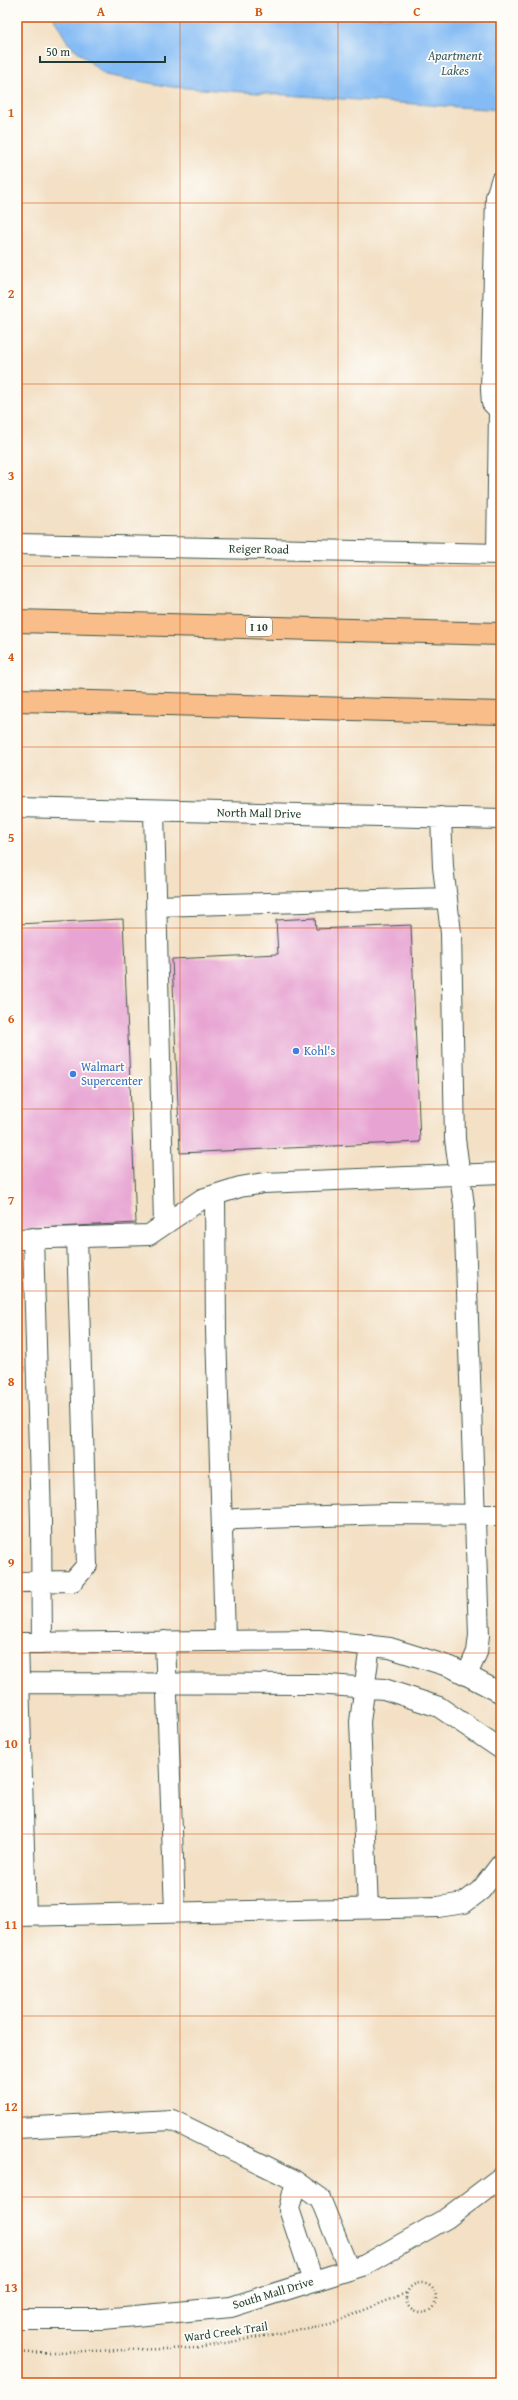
<svg xmlns="http://www.w3.org/2000/svg" width="518" height="2400" font-family="'Gentium Book Plus',serif">
	<rect width="100%" height="100%" fill="#fdfcf7"/>
	<filter id="ink" filterUnits="userSpaceOnUse"><feTurbulence type="fractalNoise" baseFrequency=".025" numOctaves="2"/><feDisplacementMap in="SourceGraphic" scale="8" xChannelSelector="R" yChannelSelector="G"/><feConvolveMatrix kernelMatrix="1 2 1 2 8 2 1 2 1" color-interpolation-filters="sRGB"/></filter>
	<filter id="wash" filterUnits="userSpaceOnUse"><feTurbulence type="fractalNoise" baseFrequency=".012" numOctaves="4" result="noise"/><feDisplacementMap in="SourceGraphic" scale="16" xChannelSelector="R" yChannelSelector="G"/><feGaussianBlur stdDeviation="0.9" result="paint"/><feColorMatrix in="noise" values="0 0 0 0 0 0 0 0 0 0 0 0 0 0 0 0 0 1.4 0 .05"/><feComposite in="paint" operator="in"/></filter>
	<g filter="url(#wash)">
		<rect width="100%" height="100%" fill="#f3e0c5"/>
		<path fill="#84bbf4" stroke="#527c94" d="M53,17H501V110L172,87L105,75L68,43Z"/>
		<g id="blocks">
			<path fill="#e7a3d2" d="M315,918L316,929L411,925L420,1142L180,1153L172,959L278,954L276,920Z
				M123,919L136,1223L17,1229V924Z"/>
		</g>
	</g>
	<g filter="url(#ink)">
		<use href="#blocks" fill-opacity="0" stroke="#3f554a" stroke-width="1"/>
		<g fill="none" stroke-linecap="round" stroke-linejoin="round">
			<g stroke="#3f554a" stroke-width="22">
				<path id="minor" d="M501,181L496,197L491,390L492,403L501,412
					M17,544L501,554
					M497,554L499,411
					M17,807L501,819
					M154,811L164,1224
					M441,817L443,867L451,933L455,1139L464,1205L479,1635L477,1652L467,1675
					M156,906L447,898
					M215,1195L216,1331L222,1530
					M33,1238L41,1520L42,1643
					M17,1239L149,1235L202,1199L240,1187L264,1183L501,1173
					M17,1582L73,1581L87,1565L77,1237
					M225,1640L222,1530L227,1521L236,1519L388,1514L501,1515
					M165,1641L175,1912
					M17,1643L319,1640L390,1648L451,1667L501,1693
					M18,1643L26,1916
					M17,1683L315,1684L384,1689L439,1707L501,1749
					M368,1908L360,1722L370,1645
					M17,1916L438,1907L464,1903L481,1890L501,1864
					M17,2128L172,2120L296,2181
					M313,2281L289,2209L296,2181L320,2198L349,2270
					M17,2319H103L231,2307L365,2265L447,2218L501,2177"/>
			</g>
			<g stroke="#3f554a" stroke-width="24">
				<path id="highway" d="M17,621L501,634
					M17,700L501,713"/>
			</g>
			<path stroke="#3f554a" stroke-width="2.5" stroke-dasharray="1 3" stroke-linecap="butt" d="M406 2298a15 15 0 1 1 30 0a15 15 0 1 1-30 0Z
				M17,2353L198,2348L330,2324L406,2293"/>
			<use href="#minor" stroke="#fff" stroke-width="20"/>
			<use href="#highway" stroke="#f9bd89" stroke-width="22"/>
		</g>
	</g>
	<path fill="none" stroke="#d45610" stroke-width="1" stroke-opacity="0.55" d="M180,17V2383M338,17V2383M17,203H501M17,384H501M17,566H501M17,747H501M17,928H501M17,1109H501M17,1291H501M17,1472H501M17,1653H501M17,1834H501M17,2016H501M17,2197H501"/>
	<g fill="#3f7fe0" stroke="#fdfcf7" stroke-width="1.5">
		<circle cx="296" cy="1051" r="4"/>
		<circle cx="73" cy="1074" r="4"/>
	</g>
	<g text-anchor="middle" stroke-width="3.5" stroke-linejoin="round" paint-order="stroke">
		<rect fill="#fdfcf7" stroke="#62766e" stroke-width="1" x="246" y="618" width="26" height="18" rx="3"/>
		<g font-size="11" font-weight="bold" fill="#1f3d34">
			<text x="259" y="631">I 10</text>
		</g>
		<g font-size="12" fill="#1f3d34" stroke="#fdfcf7">
			<text transform="translate(259 549) rotate(1)" y="4">Reiger Road</text>
			<text transform="translate(259 813) rotate(1)" y="4">North Mall Drive</text>
			<text transform="translate(273 2293) rotate(-17)" y="4">South Mall Drive</text>
			<text transform="translate(226 2332) rotate(-8)" y="4">Ward Creek Trail</text>
		</g>
		<g font-size="12" fill="#366cbe" stroke="#fdfcf7" text-anchor="start">
			<text x="304" y="1055">Kohl's</text>
			<text x="81" y="1071">Walmart<tspan x="81" dy="14">Supercenter</tspan></text>
		</g>
		<g font-size="13" font-style="italic" fill="#385c64" stroke="#fdfcf7">
			<text x="455" y="60">Apartment<tspan x="455" dy="15">Lakes</tspan></text>
		</g>
	</g>
	<rect width="518" height="2400" fill="none" stroke="#fdfcf7" stroke-width="44"/>
	<path d="M40 56v6h125v-6" fill="none" stroke="#1f3d34" stroke-width="2"/>
	<text x="46" y="56" font-size="12" fill="#1f3d34" stroke="#fdfcf7" stroke-width="3" paint-order="stroke">50 m</text>
	<rect x="22" y="22" width="474" height="2356" fill="none" stroke="#d45610" stroke-width="1.5"/>
	<g font-size="13" text-anchor="middle" font-weight="bold" fill="#d45610">
		<text x="101" y="16">A</text>
		<text x="259" y="16">B</text>
		<text x="417" y="16">C</text>
		<text x="11" y="117">1</text>
		<text x="11" y="298">2</text>
		<text x="11" y="480">3</text>
		<text x="11" y="661">4</text>
		<text x="11" y="842">5</text>
		<text x="11" y="1023">6</text>
		<text x="11" y="1205">7</text>
		<text x="11" y="1386">8</text>
		<text x="11" y="1567">9</text>
		<text x="11" y="1748">10</text>
		<text x="11" y="1929">11</text>
		<text x="11" y="2111">12</text>
		<text x="11" y="2292">13</text>
	</g>
</svg>
